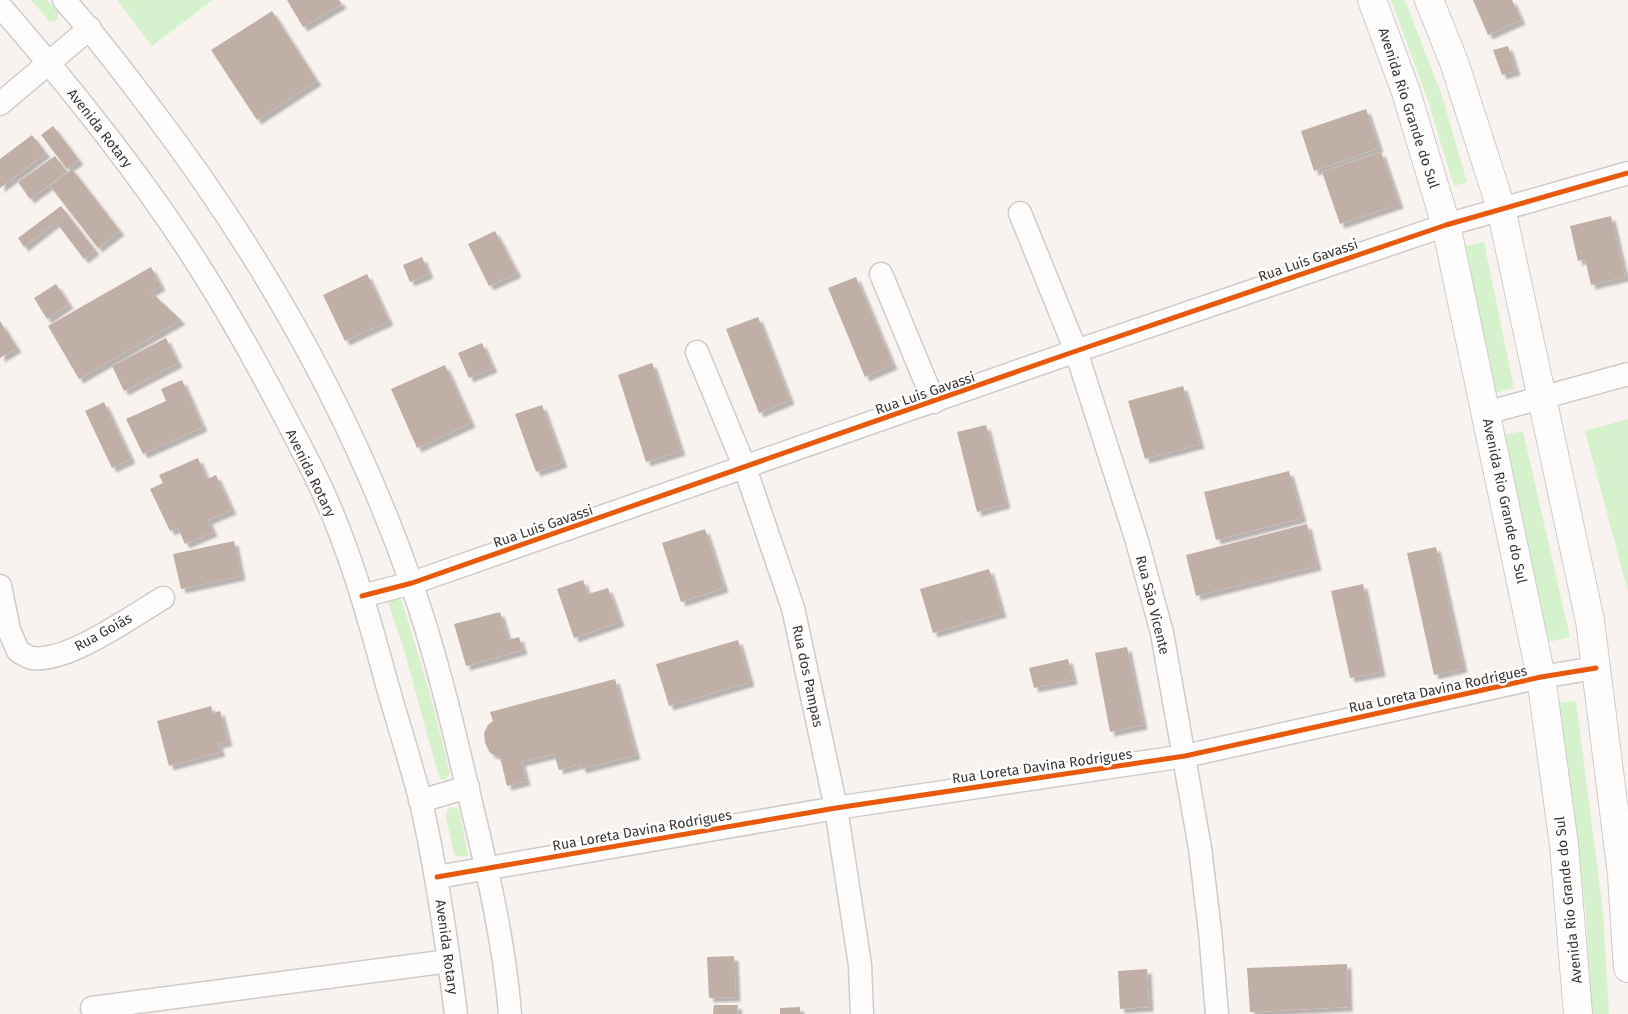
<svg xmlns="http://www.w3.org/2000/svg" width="1628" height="1014" font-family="'Fira Sans',sans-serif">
	<defs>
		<filter id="shadow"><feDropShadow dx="4.5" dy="4.5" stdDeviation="1" flood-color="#0004"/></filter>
	</defs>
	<rect width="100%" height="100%" fill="#f9f3f0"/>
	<path fill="#d5f2cd" d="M31,0H47L59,12L58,19L54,22L49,21Z
		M117,0H213L152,46Z
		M1391,0H1405L1442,96L1467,182L1454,186L1427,98Z
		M1484,242L1514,388L1495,393L1464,246Z
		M1628,419V592L1585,431Z
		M1523,431L1570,637L1549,642L1503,435Z
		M396,596L402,601L431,697L450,773L445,780H441L438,774L404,650L388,603L390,598Z
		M1576,701L1603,912L1609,1014H1592L1586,914L1559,703Z
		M451,807L458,809L460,813L468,856L458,857L454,854L446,817L447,810Z"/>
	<path fill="#c0afa6" filter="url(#shadow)" d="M287,0H339L342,4L303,27Z
		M1473,0H1512L1521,20L1488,35Z
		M272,11L317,81L257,120L211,50Z
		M1508,46L1516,71L1502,75L1493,50Z
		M1366,109L1379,148L1314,171L1301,131Z
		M53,126L79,160L67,169L41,135Z
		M32,135L46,153L0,188V159Z
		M1381,152L1399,204L1340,224L1322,172Z
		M55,156L67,172L30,199L18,182Z
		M72,169L120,231L98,248L50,186Z
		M61,206L95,250L84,259L56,222L24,247L18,238Z
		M1611,216L1625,277L1591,285L1585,259L1578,261L1570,226Z
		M495,231L517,273L489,286L468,244Z
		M422,257L429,274L410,282L403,265Z
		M151,267L161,286L151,292L181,320L79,379L48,326Z
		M367,274L389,321L345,341L323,295Z
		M856,277L893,365L865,377L828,288Z
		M56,284L69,304L47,319L34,298Z
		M758,317L790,400L759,413L726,329Z
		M0,321L17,348L0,358Z
		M166,338L178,363L124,391L112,366Z
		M482,343L493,368L469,378L458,353Z
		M652,363L681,451L646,462L618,375Z
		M445,365L471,423L417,448L391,389Z
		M182,380L203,427L143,454L126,419L166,401L161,389Z
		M1183,386L1200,444L1145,459L1128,401Z
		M104,402L131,459L112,468L85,411Z
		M542,405L563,463L536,472L515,414Z
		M986,425L1006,504L977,512L957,432Z
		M198,458L207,479L216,475L232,510L208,520L213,532L185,544L178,528L170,531L150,489L163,483L159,475Z
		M1289,471L1302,518L1216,540L1204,492Z
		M1307,524L1317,566L1196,596L1186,555Z
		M705,529L724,588L681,602L662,543Z
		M234,541L241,576L181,589L173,554Z
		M1436,547L1463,668L1434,675L1407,553Z
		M989,569L1002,613L933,633L920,589Z
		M583,580L588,594L608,588L620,622L574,638L557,589Z
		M1363,584L1381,672L1350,678L1331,591Z
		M500,612L508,640L519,637L523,650L466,666L454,624Z
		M738,640L750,682L669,706L656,664Z
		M1127,647L1143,725L1110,732L1095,653Z
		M1068,659L1073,680L1034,688L1029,668Z
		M615,679L636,755L582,769L580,764L559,770L554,754L521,762L526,781L507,786L500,757L490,753L485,743L484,733L488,725L493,721L490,712Z
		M211,706L213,713L220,711L228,742L218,744L221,752L169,766L157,721Z
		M734,956L736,997L709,998L707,957Z
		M1347,964L1348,1007L1250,1012L1247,968Z
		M1147,969L1149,1007L1120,1009L1118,971Z
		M714,1005H738L737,1014H713Z
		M800,1007V1014H780V1008Z"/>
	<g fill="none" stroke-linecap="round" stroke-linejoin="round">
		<g stroke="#d0cac8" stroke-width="25">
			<path id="minor" d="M64,0C96,35 124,73 152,110C262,255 352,413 412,585C435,651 451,718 467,786C485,861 504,937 510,1014
				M0,6C73,90 143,177 202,271C242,334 278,402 312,469C347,538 368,614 388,688C399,726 411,764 421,802C437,872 447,943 456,1014
				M0,104L90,28
				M1020,213L1076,351L1137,541L1162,633L1200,848L1210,931L1217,1014
				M881,274L934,402
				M697,352L745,468L793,608L836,808L860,965L862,1014
				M1486,413L1628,374
				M0,586L9,630L18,651C22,653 27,657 32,658C68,663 132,616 163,598
				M362,596L412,583L1076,351L1446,225L1628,173
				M420,801L468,787
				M437,877L836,808L1185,756L1541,677L1596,668
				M92,1008L449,961"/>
		</g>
		<g stroke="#d0cac8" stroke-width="30">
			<path id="tertiary" d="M1372,0L1406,92L1446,225L1541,677L1564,845L1578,1014
				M1429,0L1454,62L1501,208L1590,621L1622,874L1628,968"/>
		</g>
		<use href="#minor" stroke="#fefdfd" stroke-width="22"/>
		<use href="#tertiary" stroke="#fefdfd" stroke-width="28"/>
		<g stroke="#fff" stroke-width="8">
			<path id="cycleway" d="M362,596L412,583L1076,351L1446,225L1628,173
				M437,877L836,808L1185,756L1541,677L1596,668"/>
		</g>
		<use href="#cycleway" stroke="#e8590c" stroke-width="5"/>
	</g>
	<g text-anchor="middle" stroke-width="5" stroke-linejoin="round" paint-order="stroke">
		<g font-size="14" fill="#3c3734" stroke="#fff">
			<text transform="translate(1409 108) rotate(72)" y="5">Avenida Rio Grande do Sul</text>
			<text transform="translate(100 128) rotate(52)" y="5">Avenida Rotary</text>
			<text transform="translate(1308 260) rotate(-19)" y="5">Rua Luis Gavassi</text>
			<text transform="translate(925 393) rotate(-19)" y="5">Rua Luis Gavassi</text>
			<text transform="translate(311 473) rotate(64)" y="5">Avenida Rotary</text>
			<text transform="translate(1505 501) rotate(78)" y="5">Avenida Rio Grande do Sul</text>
			<text transform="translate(543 526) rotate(-19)" y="5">Rua Luis Gavassi</text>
			<text transform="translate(1153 605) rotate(76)" y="5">Rua São Vicente</text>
			<text transform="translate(103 632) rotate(-29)" y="5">Rua Goiás</text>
			<text transform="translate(808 676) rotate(78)" y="5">Rua dos Pampas</text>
			<text transform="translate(1438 689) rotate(-12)" y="5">Rua Loreta Davina Rodrigues</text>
			<text transform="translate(1042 766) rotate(-8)" y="5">Rua Loreta Davina Rodrigues</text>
			<text transform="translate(642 830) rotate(-10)" y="5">Rua Loreta Davina Rodrigues</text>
			<text transform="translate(1568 900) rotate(-96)" y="5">Avenida Rio Grande do Sul</text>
			<text transform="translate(447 947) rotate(82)" y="5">Avenida Rotary</text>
		</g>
	</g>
</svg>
